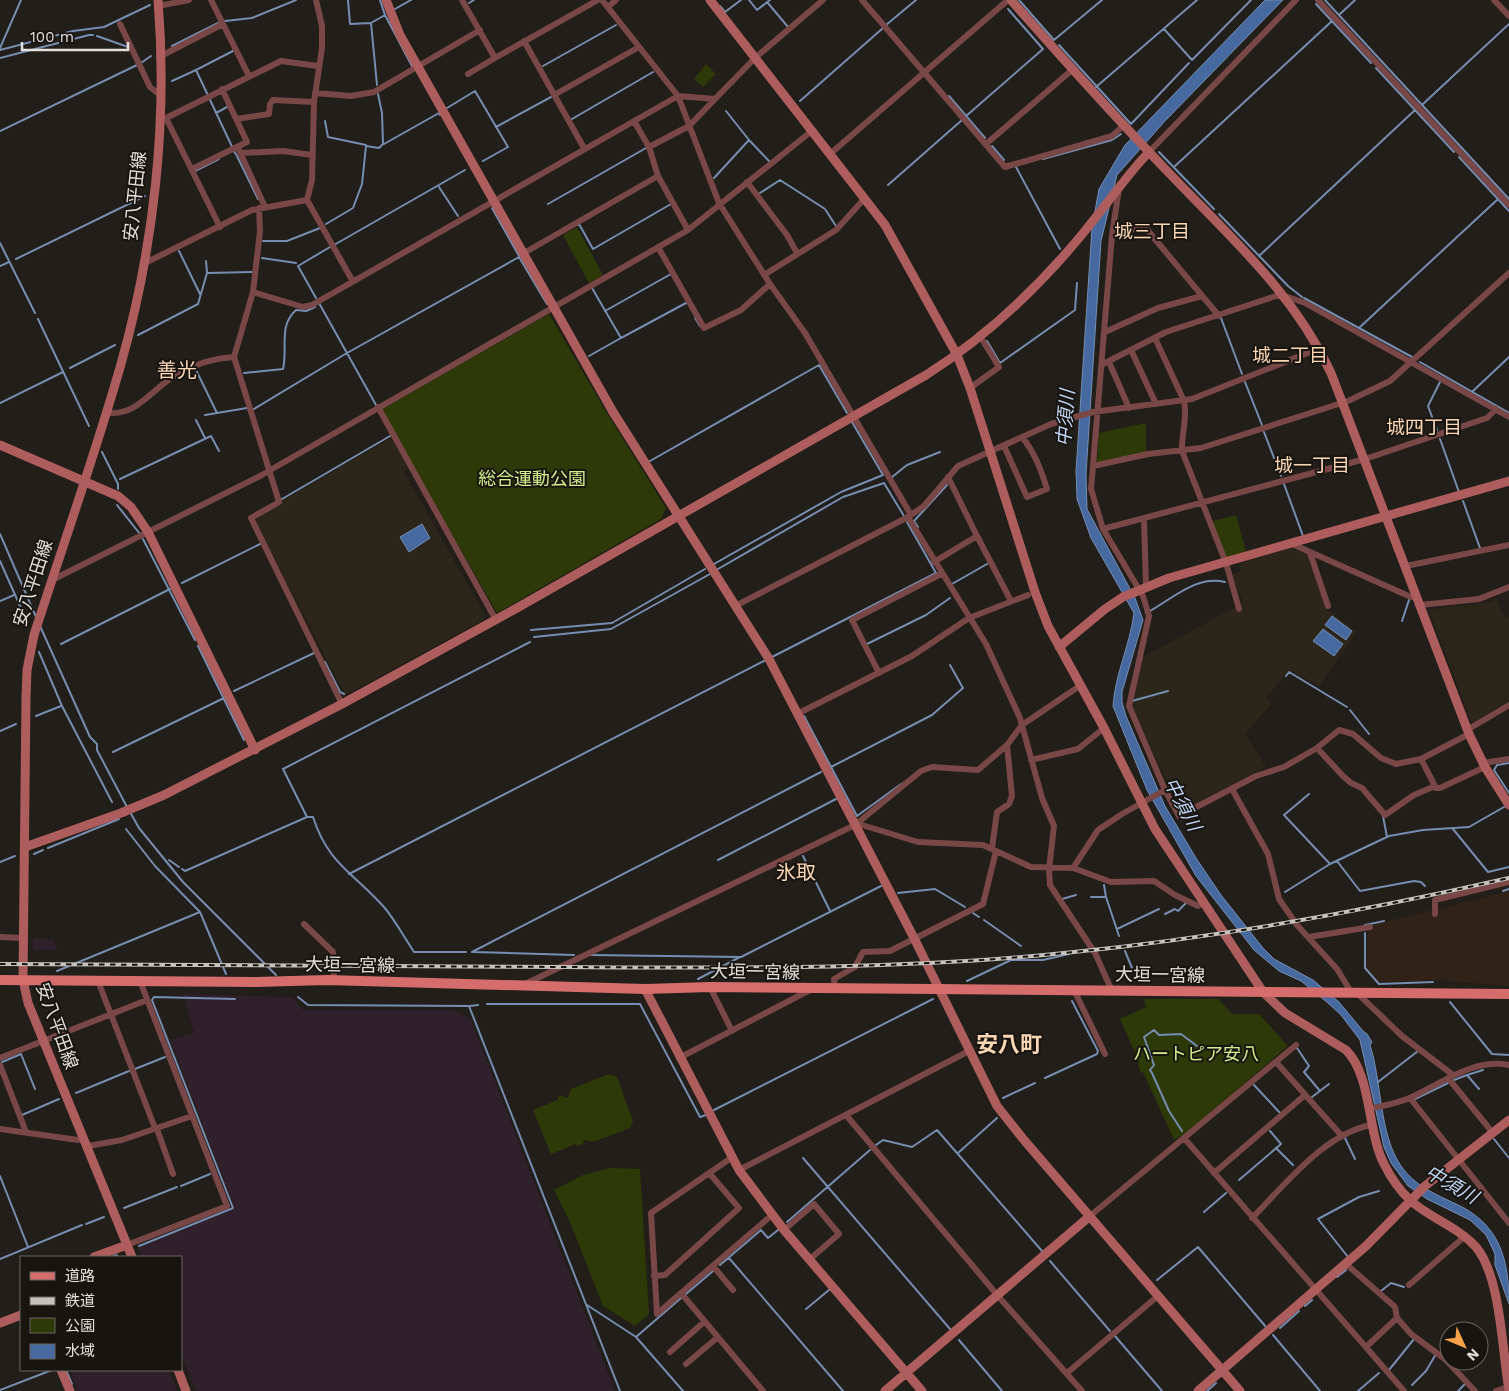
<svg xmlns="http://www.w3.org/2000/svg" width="1509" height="1391" font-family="'Work Sans','Noto Sans JP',sans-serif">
	<rect width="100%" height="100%" fill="#221e19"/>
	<path fill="#312217" d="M1509,891V986L1434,980L1379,982L1366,967L1368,926Z"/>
	<path fill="#30202b" d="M33,939H53L57,950H33Z
		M183,994L292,997L303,1010H455L471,1020L615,1391H196L181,1354V1257H142L138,1248L235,1208L170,1040L194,1033Z
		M70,1370H169L177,1391H78Z"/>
	<path fill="#2b251a" d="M391,438L408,468L404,472L485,615L483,620L345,695L256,523L258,518L281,504V501Z
		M1290,548L1307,554L1326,608L1357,632L1319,686L1289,670L1266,698L1272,704L1245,733L1266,767L1185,809L1179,808L1131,705L1141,658L1243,603L1232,574L1241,571L1239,564Z
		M1497,599L1504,616L1509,617V700L1472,723L1429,612L1431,609L1487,603Z"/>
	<path fill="#2e3908" d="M706,64L716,74L703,87L694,79Z
		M577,227L603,275L589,283L563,235Z
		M549,314L608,415L666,508L661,519L497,613L381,410Z
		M1146,423V452L1097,463L1099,433Z
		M1236,515L1247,555L1227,561L1213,521Z
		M1144,999H1218L1232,1014H1259L1288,1046L1186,1133L1174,1140L1143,1072L1141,1073L1138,1064L1139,1061L1120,1019L1146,1007Z
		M609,1074L617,1077L633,1121L630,1128L593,1142L584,1140L583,1144L577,1146L576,1144L551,1154L533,1110L558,1100V1097L563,1095L565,1098L568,1097L571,1089Z
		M610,1168L640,1169L649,1314L635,1326L603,1306L570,1222L554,1190L583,1175Z"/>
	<path fill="#46699f" stroke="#758db1" d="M1265,0H1283L1165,121L1117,175L1101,241L1086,474L1087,509L1135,598L1143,620L1122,692V702L1126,716L1165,806L1196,858L1221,895L1263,948L1274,959L1313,980L1339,1002L1363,1031L1367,1034L1372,1042L1370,1045C1382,1082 1379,1134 1401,1166C1415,1186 1435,1194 1456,1204C1500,1224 1509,1260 1509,1304L1495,1265V1254L1486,1235L1470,1220L1427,1199L1408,1186L1391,1163L1384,1147L1360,1040L1341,1015L1328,1003L1301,981L1279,971L1254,950L1196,876L1147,790L1113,706C1115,674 1130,645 1134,613L1091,538L1077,499L1076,471L1092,228L1099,189L1125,145Z
		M422,524L430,538L409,552L400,537Z
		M1332,616L1352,631L1346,640L1325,625Z
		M1323,629L1343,644L1334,656L1313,641Z"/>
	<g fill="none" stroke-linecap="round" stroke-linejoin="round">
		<path stroke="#758db1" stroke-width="2" d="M348,0L350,24L371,23L377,85
			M749,0L757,10L770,0
			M1019,0L1054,40L1102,0
			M1325,0L1509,199
			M767,2L788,27
			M469,3L474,0
			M1316,4L1371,63
			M720,6L725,12L741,0
			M395,9L411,0
			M385,15L412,66
			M1339,15L1355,0
			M225,21L252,18L296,0
			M371,23L385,15L380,0
			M886,25L916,0
			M1164,29L1192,60L1251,0
			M97,36L128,47
			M1059,45L1131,124L1189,63
			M172,46L218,23
			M0,48L21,0
			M0,50L73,31L104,27L150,5
			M0,58L89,35H93
			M141,63L151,56
			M543,66L616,25
			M1376,68L1454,152
			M196,70L233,51
			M172,81L196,70L235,153
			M1096,87L1197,0
			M949,96L985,138
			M800,101L883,28
			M1423,104L1509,24
			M447,108L475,91L508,147L483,161
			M726,111L749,140
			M216,113L227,107
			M965,117L1043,49L1008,9
			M572,119L653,72
			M325,121L328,137L366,145
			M496,127L551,97
			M0,131L137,65
			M384,144L439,113L440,115
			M992,146L1004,160
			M1159,152L1214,209
			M236,154L258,199
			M1459,157L1509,211
			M1043,159L1112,140L1121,134
			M1016,167L1060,249
			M1174,167L1332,21
			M195,171L219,159
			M714,178L749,140L769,161
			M888,185L962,120
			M439,187L458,216
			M760,193L780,180L825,209L836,226
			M548,204L646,148
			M492,208L519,256
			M1219,214L1288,286L1302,297
			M326,224L353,208L362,184L366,146L379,148L383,144L382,113L378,94
			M578,225L579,224L593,249L671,204
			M263,241H287L320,228
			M0,243L35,313
			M334,245L465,170
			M179,251L200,294
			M1259,256L1415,110
			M262,258L296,263
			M16,259L145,196
			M0,266L9,262
			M207,273L252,272
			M592,288L621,338L686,303
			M316,298L298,266L330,247
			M1304,298L1412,357
			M319,303L376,405
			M605,311L671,274
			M695,318L700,326
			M1221,318L1242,374
			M38,319L89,426
			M1359,328L1498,199
			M138,335L198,304L207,273L206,261
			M987,341L1000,363L1075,310L1077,283
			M589,356L621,338
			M1420,362L1509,413
			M70,368L115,345
			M196,370L217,413
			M244,373L283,369C288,348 278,326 296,310L306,311L315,307
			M1245,382L1262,425
			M1473,391L1509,357
			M0,403L63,372
			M254,409L347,353L519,257L547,304
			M205,415L247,408
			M196,420L205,438
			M1437,430L1428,406L1441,380
			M1264,432L1281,476
			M1440,439L1459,492
			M102,452L118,484V489
			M650,461L819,365L847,413
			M892,477L907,465L940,452
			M120,479L211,436L219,451
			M1284,484L1303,536
			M282,499L390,436
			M1463,501L1480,548
			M117,505L140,534
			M918,527L914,521L947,485
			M0,534L36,617
			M143,539L195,640
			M0,561L24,615
			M714,564L841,492L883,475L852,422
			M718,569L843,497L884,483L904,516
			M182,583L260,544
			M952,584L987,564
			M0,601L14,595
			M1150,611C1173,598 1197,575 1225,582
			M1402,621L1409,600
			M40,626L90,737L97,744V750L127,807
			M531,630L612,623L705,569
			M534,637L611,629L710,574
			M61,644L170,589
			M867,644L926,615L950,598
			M198,646L244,740
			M39,652L62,706L112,802
			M772,657L936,573L907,522
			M325,662L340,692L344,694
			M1286,676L1289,672L1347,707
			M234,691L314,653
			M1132,701L1168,691
			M1350,710L1369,734
			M36,716L61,706
			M804,716L857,816L901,784
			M0,731L16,724
			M113,752L224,698
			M1509,763L1497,765L1494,770L1509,793
			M831,767L932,715L963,688L950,665
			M1309,794L1284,815L1330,864
			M130,812L139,828L183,882L276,975
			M1383,816L1387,837
			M307,817L283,769L530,642
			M126,829L155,866L200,912L226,974
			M1453,829L1488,872L1509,867
			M48,848L119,819
			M34,854L43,850
			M803,856L830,911
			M169,860L179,867
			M718,860L836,799
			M1337,861L1360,891L1414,881L1421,882L1425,886
			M0,862L15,856
			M182,869L185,871L307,817H313C328,864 354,873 384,907C395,920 404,937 414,952H466
			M349,874L764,661
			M1104,885L1106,897L1119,936
			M1503,891L1509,889
			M1285,892L1330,864L1389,836L1423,830L1469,827L1504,807
			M898,893L935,889L965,907
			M1091,897H1106
			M1062,899L1076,895
			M973,913L979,917
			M1165,914L1175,909L1178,911L1186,903
			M984,920L1021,946
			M1365,925L1384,921
			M1117,929L1159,909
			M1365,933V968L1379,984L1433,982
			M1125,951L1132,968
			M472,952L821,772
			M474,952L574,955
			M590,955L741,957L881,886
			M57,971L200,912
			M698,979L740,957
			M967,981L1011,960H1043L1069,954
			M298,997L308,1005L469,1006L620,1391
			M1450,1002L1492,1054L1509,1055
			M487,1004H640L700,1117L706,1115
			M470,1006L478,1005
			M1297,1048L1309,1066L1304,1072L1320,1091
			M2,1062L21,1054L35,1089
			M135,1069L165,1057
			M1467,1075L1483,1070
			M1045,1078L1097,1054L1098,1051L1072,1001
			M1454,1080L1467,1075L1479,1089
			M1378,1082L1418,1051
			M1254,1085L1281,1114
			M76,1093L129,1071
			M1312,1097L1329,1084
			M1003,1098L1035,1083
			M1415,1099L1448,1083
			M714,1110L933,999
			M22,1115L59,1099
			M1182,1131L1169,1111L1152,1073L1150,1070L1154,1065L1144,1037L1154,1030L1159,1035L1181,1034L1197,1046
			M1345,1138L1355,1159
			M1494,1139L1509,1158
			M876,1145L883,1140L912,1147L937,1130L1042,1251
			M1276,1148L1293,1165
			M958,1153L997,1118
			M803,1158L950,1329
			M0,1176L28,1247
			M1239,1180L1281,1144L1270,1131
			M181,1186L210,1174
			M124,1208L177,1187
			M1204,1212L1226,1193
			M787,1222L870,1150
			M86,1224L104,1217
			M139,1246L233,1208L152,1000L154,997L235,999
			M111,1257L117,1255
			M1348,1257L1318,1219L1359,1197L1379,1191
			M729,1258L843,1391
			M0,1259L82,1225
			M1050,1261L1110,1331
			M720,1265L761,1230L768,1238L778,1230
			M1337,1277L1346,1270
			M1157,1280L1198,1247L1266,1327
			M1381,1291L1391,1283L1404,1287
			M686,1294L713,1271
			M587,1305L636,1337L683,1391
			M1305,1306L1312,1300
			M806,1309L829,1290
			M1280,1328L1299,1311
			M1273,1335L1320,1391
			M1115,1336L1162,1391
			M636,1337L681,1298
			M959,1340L1002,1391
			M66,1370L72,1384
			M1389,1370L1414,1339
			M1412,1385L1426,1371L1436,1354
			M0,1390L52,1370
			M1207,1391L1216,1383
			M1358,1391L1379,1373
			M1458,1391L1465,1384"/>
		<path stroke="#7a4747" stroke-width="6" d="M211,0L249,76
			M462,0L495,58L598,0
			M602,0L678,96L719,203L770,284L805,333L911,515
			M862,0L1005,167L1112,136L1123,126
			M1318,0L1509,205
			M1494,0L1509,16
			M158,6L189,0
			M608,7L616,0
			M120,24L150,87L160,95
			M524,41L584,148
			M159,57L223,24
			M468,74L495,58
			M315,93L351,96L374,92L480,30
			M554,95L639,47
			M166,118L281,61L318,66
			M236,119L269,114L270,104L273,100L314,102
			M163,120L166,118L220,227
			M634,121L649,147
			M986,144L1072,70
			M239,150L265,207
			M1149,152L1296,0
			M241,153L283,151L312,155
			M830,154L1008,0
			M192,169L247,142L222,89
			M747,182L787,235L797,253
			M307,200L352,280
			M259,208L260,231L253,292L234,357L279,502L251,518L342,704
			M688,230L658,176L649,147L689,126L715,99
			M1112,235L1119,189
			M658,247L704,328L741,310L770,284
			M524,253L658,176
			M143,264L252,210L307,200L312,180L314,102L322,48V26L316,0
			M764,275L836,230L865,198
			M253,292L303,307L312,305L678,96L715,99L755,58L823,0
			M1105,332L1158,308L1202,296
			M1155,338L1184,401C1188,417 1181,435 1182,451L1226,563L1239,609
			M1131,350L1156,404
			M1109,362L1129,408
			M1103,364L1166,332L1276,296H1285L1305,303L1509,417
			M970,388L999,367L980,336
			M378,407L496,620
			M106,412C136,419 155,385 179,373C196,364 215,358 234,357
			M1004,446L1027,497L1047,489C1041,470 1035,453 1022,437
			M1093,466L1112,235L1144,226L1219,316
			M948,477L977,536
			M908,517L986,644L1020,718L1042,798L1054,826L1049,869L1050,885L1095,953L1112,991
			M1144,518L1146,587
			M1103,529L1365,459L1487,418L1496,409
			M1292,544L1411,597H1417
			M1310,553L1328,606
			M934,562L977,536L1011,601
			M1406,566L1509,545
			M52,580L260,476L688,230L813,130
			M737,605L908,517L924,506L958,466L1051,424L1093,412L1192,399L1320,348
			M1420,605L1479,599L1509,587
			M879,673L852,620L941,574
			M797,714L912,656L969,618L1028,595
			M1467,730L1509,705
			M1317,748L1342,775L1351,783L1362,788L1385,815L1414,795L1435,786
			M1421,759L1436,788H1440L1485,767
			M1031,760L1078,749L1104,728
			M1483,763L1509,759
			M1232,789L1268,854L1279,899L1297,925L1337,969L1351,992
			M1165,790L1129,706L1149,616L1143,596L1103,529L1091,489L1093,466L1148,454L1201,448L1348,401L1390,381L1509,273
			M855,825H862L918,842L983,845L1031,867L1073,868L1111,882L1154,881L1175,895L1198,906L1203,903
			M992,848L997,812L1009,804L1012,796L1007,745
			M1073,868L1098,830L1122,814L1165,790L1179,816L1256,776L1284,767L1317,748L1339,730L1353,734L1381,758L1396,764L1421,759L1469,734
			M1435,914V900L1509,882
			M304,924L333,952L334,981
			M0,937L23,938
			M1309,937L1370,927
			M98,981L155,1128
			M525,984L855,825L921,771L932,767L978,770L1007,745L1022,725L1081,685
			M710,987L732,1031
			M835,988L834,979L855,967L863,952L890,951L983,904L996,851
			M1074,990L1105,1054
			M1356,992L1402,1036L1453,1075
			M0,1058L147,1000
			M679,1058L812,989
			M1276,1062L1341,1135
			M0,1065L26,1132
			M1448,1078L1493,1133
			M1410,1098L1509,1223
			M1368,1109C1382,1106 1399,1103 1412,1097C1442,1083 1474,1058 1509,1065
			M846,1115L998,1296L1082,1391
			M0,1129L78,1140L84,1137
			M157,1129L173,1174
			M1184,1138L1404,1391
			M88,1146L122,1140L192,1116
			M731,1158L651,1213L657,1314L681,1293L763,1391
			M739,1170L969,1051
			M1214,1173L1305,1095
			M1090,1216L1296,1045
			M1252,1218C1285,1185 1324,1134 1371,1125
			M784,1230L814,1204L839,1234L810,1259
			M127,1245L227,1206L140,981
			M1346,1264L1395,1307L1397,1318L1411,1334L1446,1360L1475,1391
			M713,1266L733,1290
			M654,1276L665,1275L739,1208L710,1174
			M1409,1285L1464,1237
			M681,1293L772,1215
			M1366,1347L1397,1318
			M670,1352L704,1322
			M686,1364L718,1337
			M1067,1373L1159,1295
			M1496,1391L1508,1387"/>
		<path stroke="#ad5d5c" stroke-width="9" d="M386,0L400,35L613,412L769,659L914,938L997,1106L1024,1140L1240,1391
			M710,0L885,225L957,355L970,388L1035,592L1048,626L1104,728L1155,829L1263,992L1285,1013L1346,1050C1372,1076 1367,1131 1384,1164C1390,1176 1400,1191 1411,1201C1430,1218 1458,1227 1476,1247C1501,1277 1502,1351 1509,1390
			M1011,0C1063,59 1115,117 1170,174C1231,238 1293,292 1331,373L1469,734L1485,767L1509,805
			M0,445L118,496L131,507L148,532L255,750
			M1059,647L1105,609L1123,597L1169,578L1509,481
			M25,847L121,813L164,795L342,704L517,608L926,375C986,337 1039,287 1084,232C1106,206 1125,177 1149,152
			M645,989L739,1170L784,1230L922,1391
			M94,1257L127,1245
			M132,1257L28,1003L23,980L26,697L27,670L34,635C63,545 95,455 121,364C154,247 168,121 158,0
			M0,1323L21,1315
			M61,1370L70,1391
			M178,1370L186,1391
			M885,1391L1090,1216
			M1198,1391L1366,1246L1425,1186L1509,1120"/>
		<path stroke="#d56d6d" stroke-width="10" d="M0,980L256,982L327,980L645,989L710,987L1509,994"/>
		<g stroke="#c6c3bf" stroke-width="4">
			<path id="rail" d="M0,964C188,965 376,966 564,967C734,968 905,970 1074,952C1221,937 1365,911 1509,878"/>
		</g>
		<use href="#rail" stroke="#181510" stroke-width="2" stroke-dasharray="5.5" stroke-linecap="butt"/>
	</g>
	<g text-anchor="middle" stroke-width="4" stroke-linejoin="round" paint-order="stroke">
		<g font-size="18" fill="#e3e0dc" stroke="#181510">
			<text transform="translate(135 196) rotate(-84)" y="6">安八平田線</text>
			<text transform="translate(33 583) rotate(-72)" y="6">安八平田線</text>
			<text transform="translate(350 965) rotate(1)" y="6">大垣一宮線</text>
			<text transform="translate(755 972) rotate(1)" y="6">大垣一宮線</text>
			<text transform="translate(1160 975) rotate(1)" y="6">大垣一宮線</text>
			<text transform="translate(57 1026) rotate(70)" y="6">安八平田線</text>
		</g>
		<g font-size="18" fill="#d2ee8d" stroke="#181510">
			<text x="532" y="485">総合運動公園</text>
			<text x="1196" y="1060">ハートピア安八</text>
		</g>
		<g font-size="19" fill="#fbd6b5" stroke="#181510">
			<text x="1152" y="238">城三丁目</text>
			<text x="1290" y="362">城二丁目</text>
			<text x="1424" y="434">城四丁目</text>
			<text x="1312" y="472">城一丁目</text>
		</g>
		<g font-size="19" font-style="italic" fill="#c1d6f6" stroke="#181510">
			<text transform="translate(1065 418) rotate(-86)" y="7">中須川</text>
			<text transform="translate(1183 804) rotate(62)" y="7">中須川</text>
			<text transform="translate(1452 1184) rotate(30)" y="7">中須川</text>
		</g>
		<g font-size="20" fill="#fbd6b5" stroke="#181510">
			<text x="177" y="377">善光</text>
			<text x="796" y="879">氷取</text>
		</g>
		<g font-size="22" font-weight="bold" fill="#fbd6b5" stroke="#181510">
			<text x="1009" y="1052">安八町</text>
		</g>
	</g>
	<rect x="20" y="1256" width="162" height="115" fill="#181510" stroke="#696662"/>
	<rect x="30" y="1272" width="25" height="8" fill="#d56d6d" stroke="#696662"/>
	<text x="65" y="1281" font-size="15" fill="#e3e0dc">道路</text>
	<rect x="30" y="1297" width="25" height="8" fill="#c6c3bf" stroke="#696662"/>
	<text x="65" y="1306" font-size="15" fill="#e3e0dc">鉄道</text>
	<rect x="30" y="1318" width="25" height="15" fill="#2e3908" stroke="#696662"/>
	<text x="65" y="1331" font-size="15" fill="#e3e0dc">公園</text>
	<rect x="30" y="1344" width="25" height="15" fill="#46699f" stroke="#696662"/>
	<text x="65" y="1356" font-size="15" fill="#e3e0dc">水域</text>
	<g transform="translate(1464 1346) rotate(134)"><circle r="24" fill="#181510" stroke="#696662"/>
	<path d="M0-4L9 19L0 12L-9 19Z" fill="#f7a248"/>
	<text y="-8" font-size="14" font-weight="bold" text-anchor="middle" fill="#e3e0dc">N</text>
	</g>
	<path d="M22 42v8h106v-8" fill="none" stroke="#e3e0dc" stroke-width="2.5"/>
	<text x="30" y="42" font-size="15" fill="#e3e0dc" stroke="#181510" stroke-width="4" paint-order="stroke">100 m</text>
</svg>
